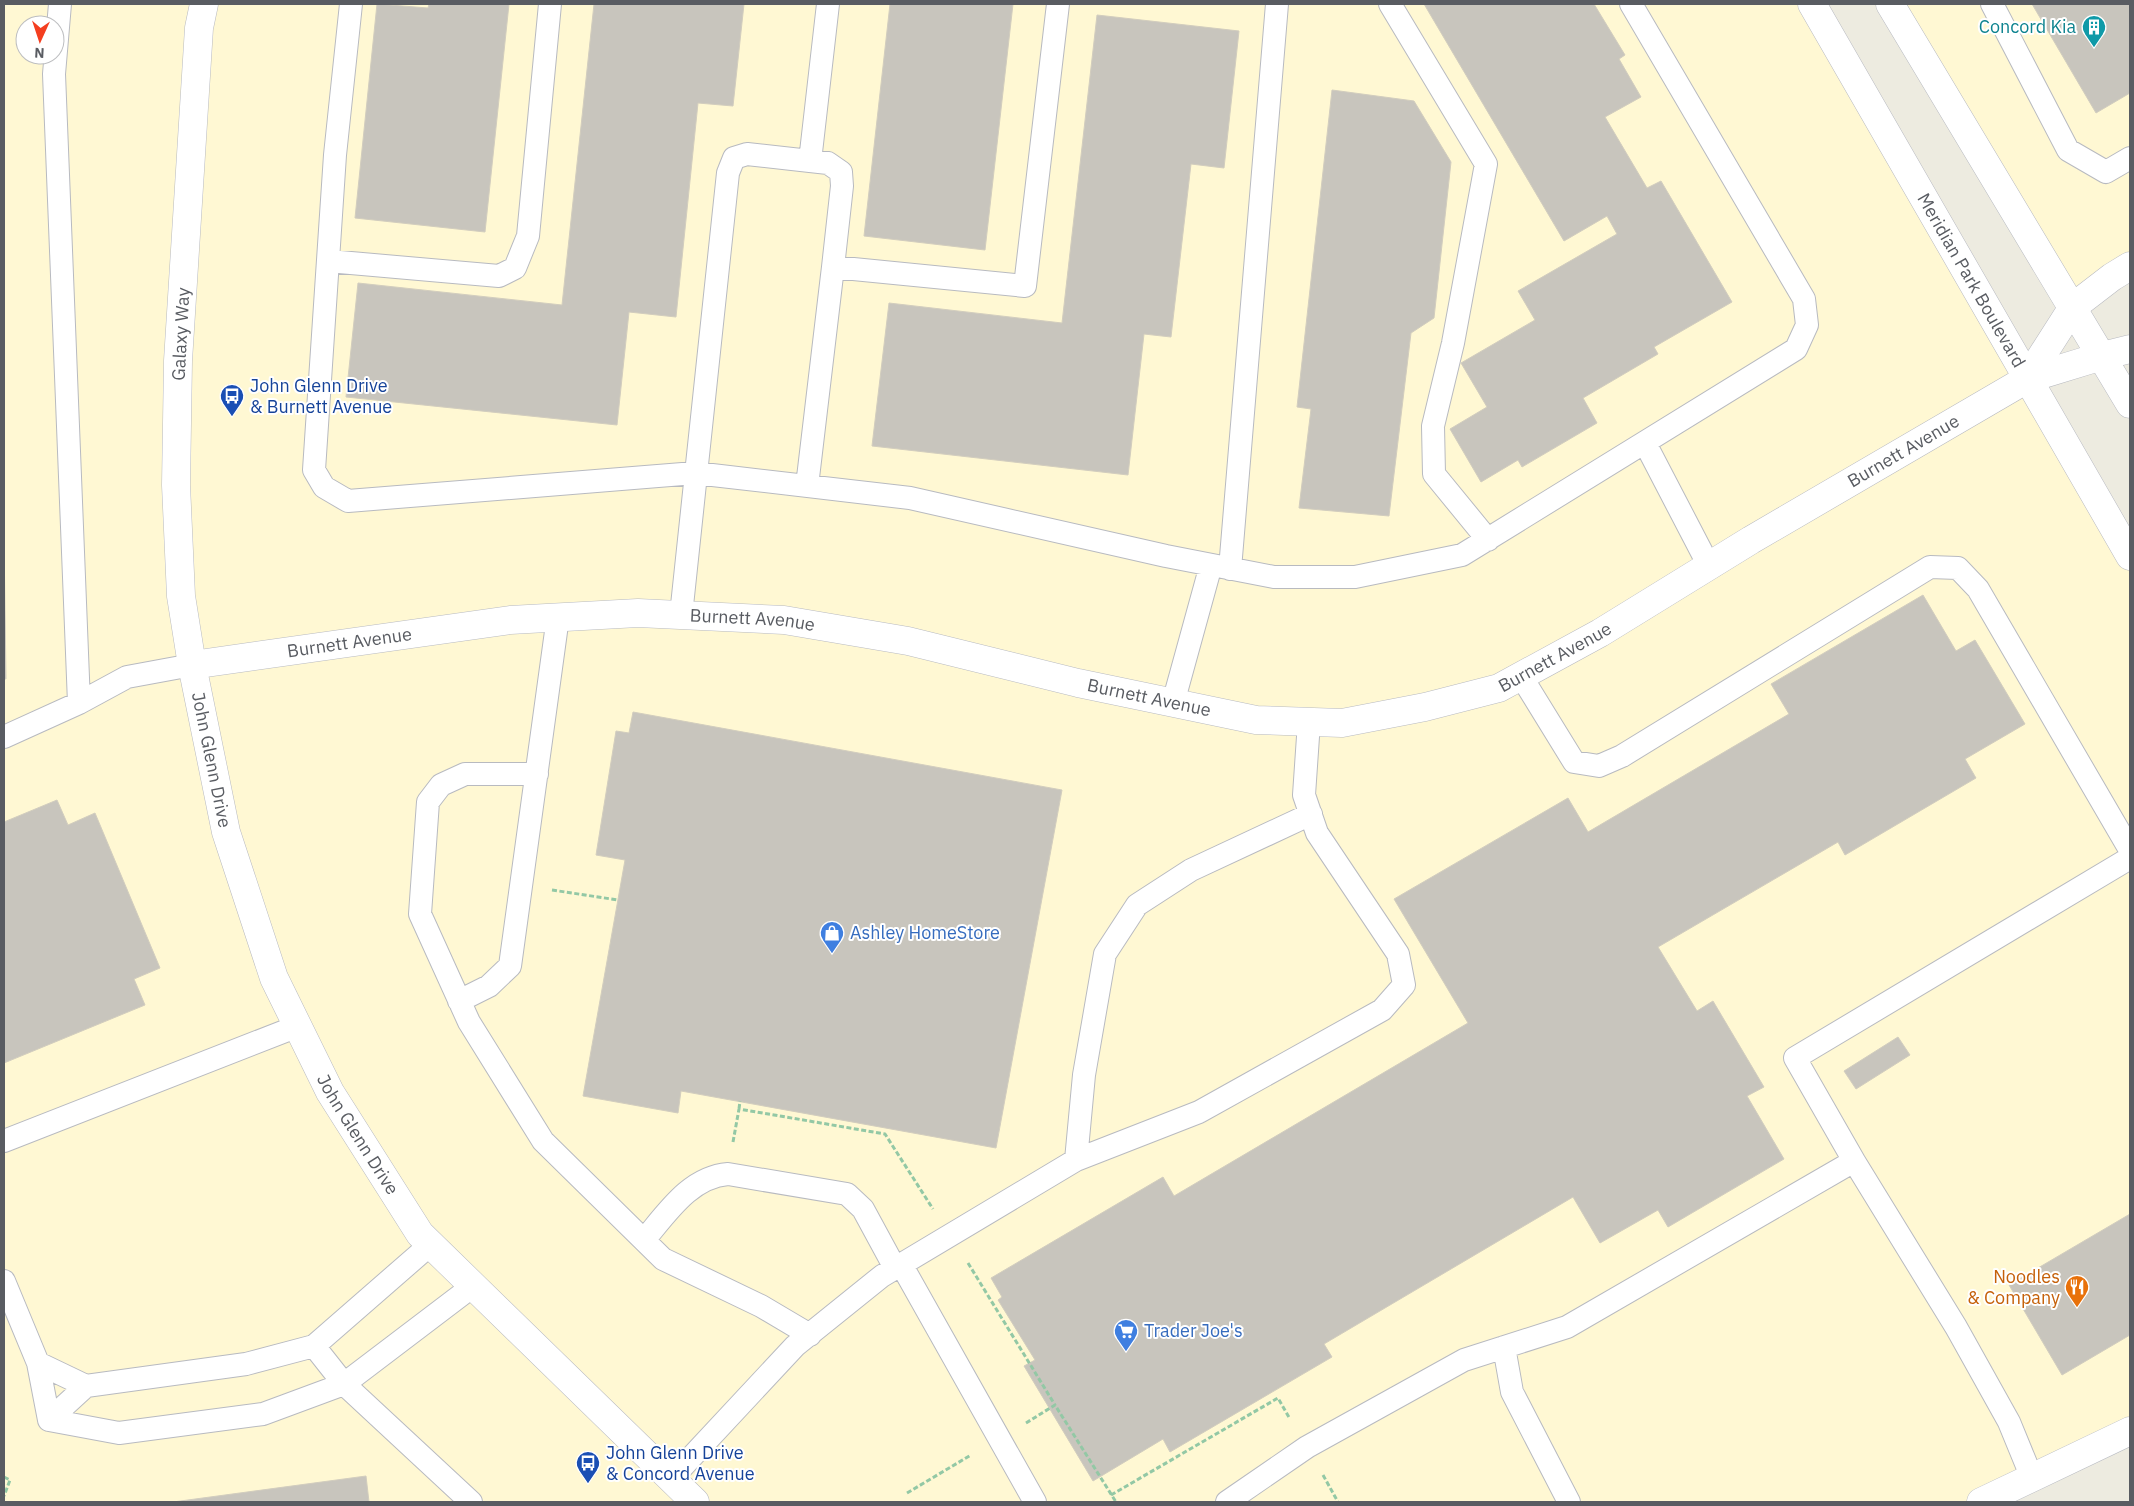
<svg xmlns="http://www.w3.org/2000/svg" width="2134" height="1506" font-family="'IBM Plex Sans',sans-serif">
	<rect width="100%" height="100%" fill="#edebe0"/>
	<path fill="#fff8d3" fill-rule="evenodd" d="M4,4H1812L2130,556V1431L1981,1502H4ZM25,25H55V55H25Z
		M1890,4H2130V266L2073,307Z"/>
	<path fill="#c8c5bd" stroke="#d2cdbe" d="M377,4L428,8L429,4H509L485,232L355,218Z
		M594,4H744L733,106L698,103L676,317L629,312L617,425L346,397L358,283L562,305Z
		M890,4H1013L985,250L864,236Z
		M1424,4H1594L1625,55L1619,59L1641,97L1605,117L1647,188L1661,181L1732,302L1654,347L1658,354L1583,398L1597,423L1522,467L1518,460L1481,482L1450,429L1487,407L1461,363L1535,320L1518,291L1617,234L1607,216L1564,241Z
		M2032,4H2130V93L2096,113Z
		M1097,15L1239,31L1224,168L1191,164L1171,337L1144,334L1128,475L872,446L889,303L1062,323Z
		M1332,90L1414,101L1451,162L1434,318L1411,333L1389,516L1299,508L1311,409L1297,407Z
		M4,541L6,679H4Z
		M1923,595L1956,651L1975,640L2025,724L1965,759L1976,778L1845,855L1838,842L1658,947L1697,1011L1713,1001L1764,1087L1747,1096L1784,1159L1668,1227L1658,1210L1600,1243L1573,1197L1324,1344L1332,1357L1170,1452L1163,1439L1093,1481L1024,1366L1035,1360L998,1300L1002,1297L991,1278L1163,1177L1174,1196L1468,1023L1394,899L1568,798L1588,832L1789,714L1771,684Z
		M633,712L1062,790L996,1148L681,1091L678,1113L583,1096L625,860L596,855L616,731L629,733Z
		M57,800L68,825L95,813L160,968L134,979L145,1005L4,1063V822Z
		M1898,1037L1910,1055L1856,1089L1844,1071Z
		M2130,1214V1335L2062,1375L2009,1285Z
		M366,1476L369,1502H173Z"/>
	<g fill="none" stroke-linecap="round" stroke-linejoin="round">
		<g stroke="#b8bac0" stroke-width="24">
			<path id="service" d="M60,4L54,74L79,703
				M351,4L335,155L314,470L324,487L348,501L695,473L910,498L1166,556L1274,577H1355L1462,555L1796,349L1807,325L1804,299L1631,4
				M1390,4L1486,164L1453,343L1433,426L1434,474L1488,540
				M1992,4L2068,150L2106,172L2130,158
				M810,161L828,163L841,172L842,186L833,267
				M328,261L499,276L515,268L528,236L550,4
				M1645,443L1709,566
				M807,486L833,267L1025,286L1058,4
				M1230,569L1277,4
				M681,615L728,173L734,158L747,154L810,161L828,4
				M1521,676L1574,762L1599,766L1622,756L1930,567L1958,568L1978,589L2130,850
				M1173,703L1211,565
				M4,737L79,703L127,677L192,665
				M537,774H465L441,785L428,802L420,914L469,1022L543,1141L663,1259L761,1306L810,1335
				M459,1001L489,986L510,966L558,617
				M4,1141L298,1026
				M1076,1160L1084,1075L1105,954L1137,905L1191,870L1311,814
				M1854,1161L1956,1327L2009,1422L2032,1478
				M644,1240C667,1213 690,1177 728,1174L847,1194L863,1209L895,1268
				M901,1264L1035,1502
				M4,1281L38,1363L49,1420
				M314,1346L344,1384L471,1502
				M1504,1347L1512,1392L1569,1502
				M38,1363L86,1386
				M49,1420L119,1433L263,1414L344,1384L473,1286
				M49,1420L86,1386L246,1364L314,1346L431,1244
				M671,1479L795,1346L882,1276L1076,1160L1199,1112L1382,1010L1404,985L1398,954L1317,833L1304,795L1309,722
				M1227,1502L1307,1447L1464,1360L1567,1327L1854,1161L1795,1058L2130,858"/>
		</g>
		<g stroke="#b8bac0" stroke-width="29">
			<g id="minor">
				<path id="s1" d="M204,4L199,28L178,361L176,485L181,596L192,665L226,832L274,978L330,1092L420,1234L695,1502"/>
				<path id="s2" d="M1812,4L2130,556"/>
				<path d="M1890,4L2130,404"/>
				<path d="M2027,379L2073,307L2112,277L2130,266"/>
				<path id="s3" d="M192,665L510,620L638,613L784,620L908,641L1078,683L1256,720L1342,723L1425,707L1499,688L1600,633L1751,540L2027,379L2102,356L2130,349"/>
			</g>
		</g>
		<g stroke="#b9bcc3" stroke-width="29">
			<path id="secondary" d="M1981,1502L2130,1431"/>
		</g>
		<path stroke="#93c8a5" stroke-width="3" stroke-dasharray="5 2.5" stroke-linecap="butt" d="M552,890L618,900
			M739,1109L740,1101
			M733,1142L739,1109L885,1134L933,1209
			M968,1263L1055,1405
			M1026,1423L1055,1405L1116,1502
			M1323,1475L1338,1502
			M4,1477L10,1480L4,1496
			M907,1493L971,1455
			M1111,1495L1278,1398L1290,1419"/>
		<use href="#service" stroke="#fff" stroke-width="22"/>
		<use href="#minor" stroke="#fff" stroke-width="28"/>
		<use href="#secondary" stroke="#fff" stroke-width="28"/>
	</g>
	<defs>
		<g id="building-pin" transform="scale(1.25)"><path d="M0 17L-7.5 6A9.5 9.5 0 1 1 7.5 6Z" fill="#0f9aa8" stroke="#fff"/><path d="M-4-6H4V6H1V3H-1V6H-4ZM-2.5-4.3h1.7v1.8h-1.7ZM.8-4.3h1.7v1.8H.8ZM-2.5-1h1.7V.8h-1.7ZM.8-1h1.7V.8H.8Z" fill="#fff"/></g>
		<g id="bus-pin" transform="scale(1.25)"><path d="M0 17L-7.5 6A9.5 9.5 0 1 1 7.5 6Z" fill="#1a4fb4" stroke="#fff"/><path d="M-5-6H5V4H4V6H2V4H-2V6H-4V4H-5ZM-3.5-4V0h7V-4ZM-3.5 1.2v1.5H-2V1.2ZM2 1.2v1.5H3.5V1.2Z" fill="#fff"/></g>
		<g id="shop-pin" transform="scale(1.25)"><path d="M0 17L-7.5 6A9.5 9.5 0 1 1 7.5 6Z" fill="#3f7fe0" stroke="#fff"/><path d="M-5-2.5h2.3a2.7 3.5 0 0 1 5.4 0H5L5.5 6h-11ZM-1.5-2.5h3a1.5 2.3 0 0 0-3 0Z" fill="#fff"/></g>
		<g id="restaurant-pin" transform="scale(1.25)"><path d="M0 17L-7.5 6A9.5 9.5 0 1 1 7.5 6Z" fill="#e8710a" stroke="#fff"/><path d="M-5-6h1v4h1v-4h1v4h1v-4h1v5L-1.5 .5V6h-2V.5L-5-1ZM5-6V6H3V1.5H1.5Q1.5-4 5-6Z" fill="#fff"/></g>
		<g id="supermarket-pin" transform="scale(1.25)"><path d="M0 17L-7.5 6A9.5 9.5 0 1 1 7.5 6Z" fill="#3f7fe0" stroke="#fff"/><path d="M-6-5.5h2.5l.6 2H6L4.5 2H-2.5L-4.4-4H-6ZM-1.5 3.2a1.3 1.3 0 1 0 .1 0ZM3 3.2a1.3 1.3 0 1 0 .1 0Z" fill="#fff"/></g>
	</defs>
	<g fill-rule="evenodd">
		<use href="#building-pin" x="2094" y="27"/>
		<use href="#bus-pin" x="232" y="396"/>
		<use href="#shop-pin" x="832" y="933"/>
		<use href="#restaurant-pin" x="2077" y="1287"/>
		<use href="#supermarket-pin" x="1126" y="1331"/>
		<use href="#bus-pin" x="588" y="1463"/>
	</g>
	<g text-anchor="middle" stroke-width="4" stroke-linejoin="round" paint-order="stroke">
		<g font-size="18" fill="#0d838f" stroke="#fff" text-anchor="end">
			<text x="2076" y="33">Concord Kia</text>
		</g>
		<g font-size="18" fill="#595c62" stroke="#fff">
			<text dy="6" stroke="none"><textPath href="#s2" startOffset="319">Meridian Park Boulevard</textPath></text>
			<text transform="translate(181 334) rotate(-87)" y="6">Galaxy Way</text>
			<text dy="6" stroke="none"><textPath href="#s3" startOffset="1794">Burnett Avenue</textPath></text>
			<text dy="6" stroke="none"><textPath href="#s3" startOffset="564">Burnett Avenue</textPath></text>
			<text dy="6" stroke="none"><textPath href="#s3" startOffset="159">Burnett Avenue</textPath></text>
			<text dy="6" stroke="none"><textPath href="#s3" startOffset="1389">Burnett Avenue</textPath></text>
			<text dy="6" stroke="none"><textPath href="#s3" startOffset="969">Burnett Avenue</textPath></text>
			<text dy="6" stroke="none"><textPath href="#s1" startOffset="760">John Glenn Drive</textPath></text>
			<text dy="6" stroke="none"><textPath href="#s1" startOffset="1165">John Glenn Drive</textPath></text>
		</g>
		<g font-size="18" fill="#164399" stroke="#fff" text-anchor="start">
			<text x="250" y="392">John Glenn Drive<tspan x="250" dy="21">&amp; Burnett Avenue</tspan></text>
			<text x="606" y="1459">John Glenn Drive<tspan x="606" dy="21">&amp; Concord Avenue</tspan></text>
		</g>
		<g font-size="18" fill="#366cbe" stroke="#fff" text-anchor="start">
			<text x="850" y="939">Ashley HomeStore</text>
			<text x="1144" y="1337">Trader Joe's</text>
		</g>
		<g font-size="18" fill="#c56008" stroke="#fff" text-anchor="end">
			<text x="2060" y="1283">Noodles<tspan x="2060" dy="21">&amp; Company</tspan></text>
		</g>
	</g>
	<rect width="2134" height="1506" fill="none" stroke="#595c62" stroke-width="10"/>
	<g transform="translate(40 40) rotate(183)"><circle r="24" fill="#ffffff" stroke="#bdbec0"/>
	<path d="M0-4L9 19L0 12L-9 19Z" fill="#f43e1f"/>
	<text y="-8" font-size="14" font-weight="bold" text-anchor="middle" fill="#595c62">N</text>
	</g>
</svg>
